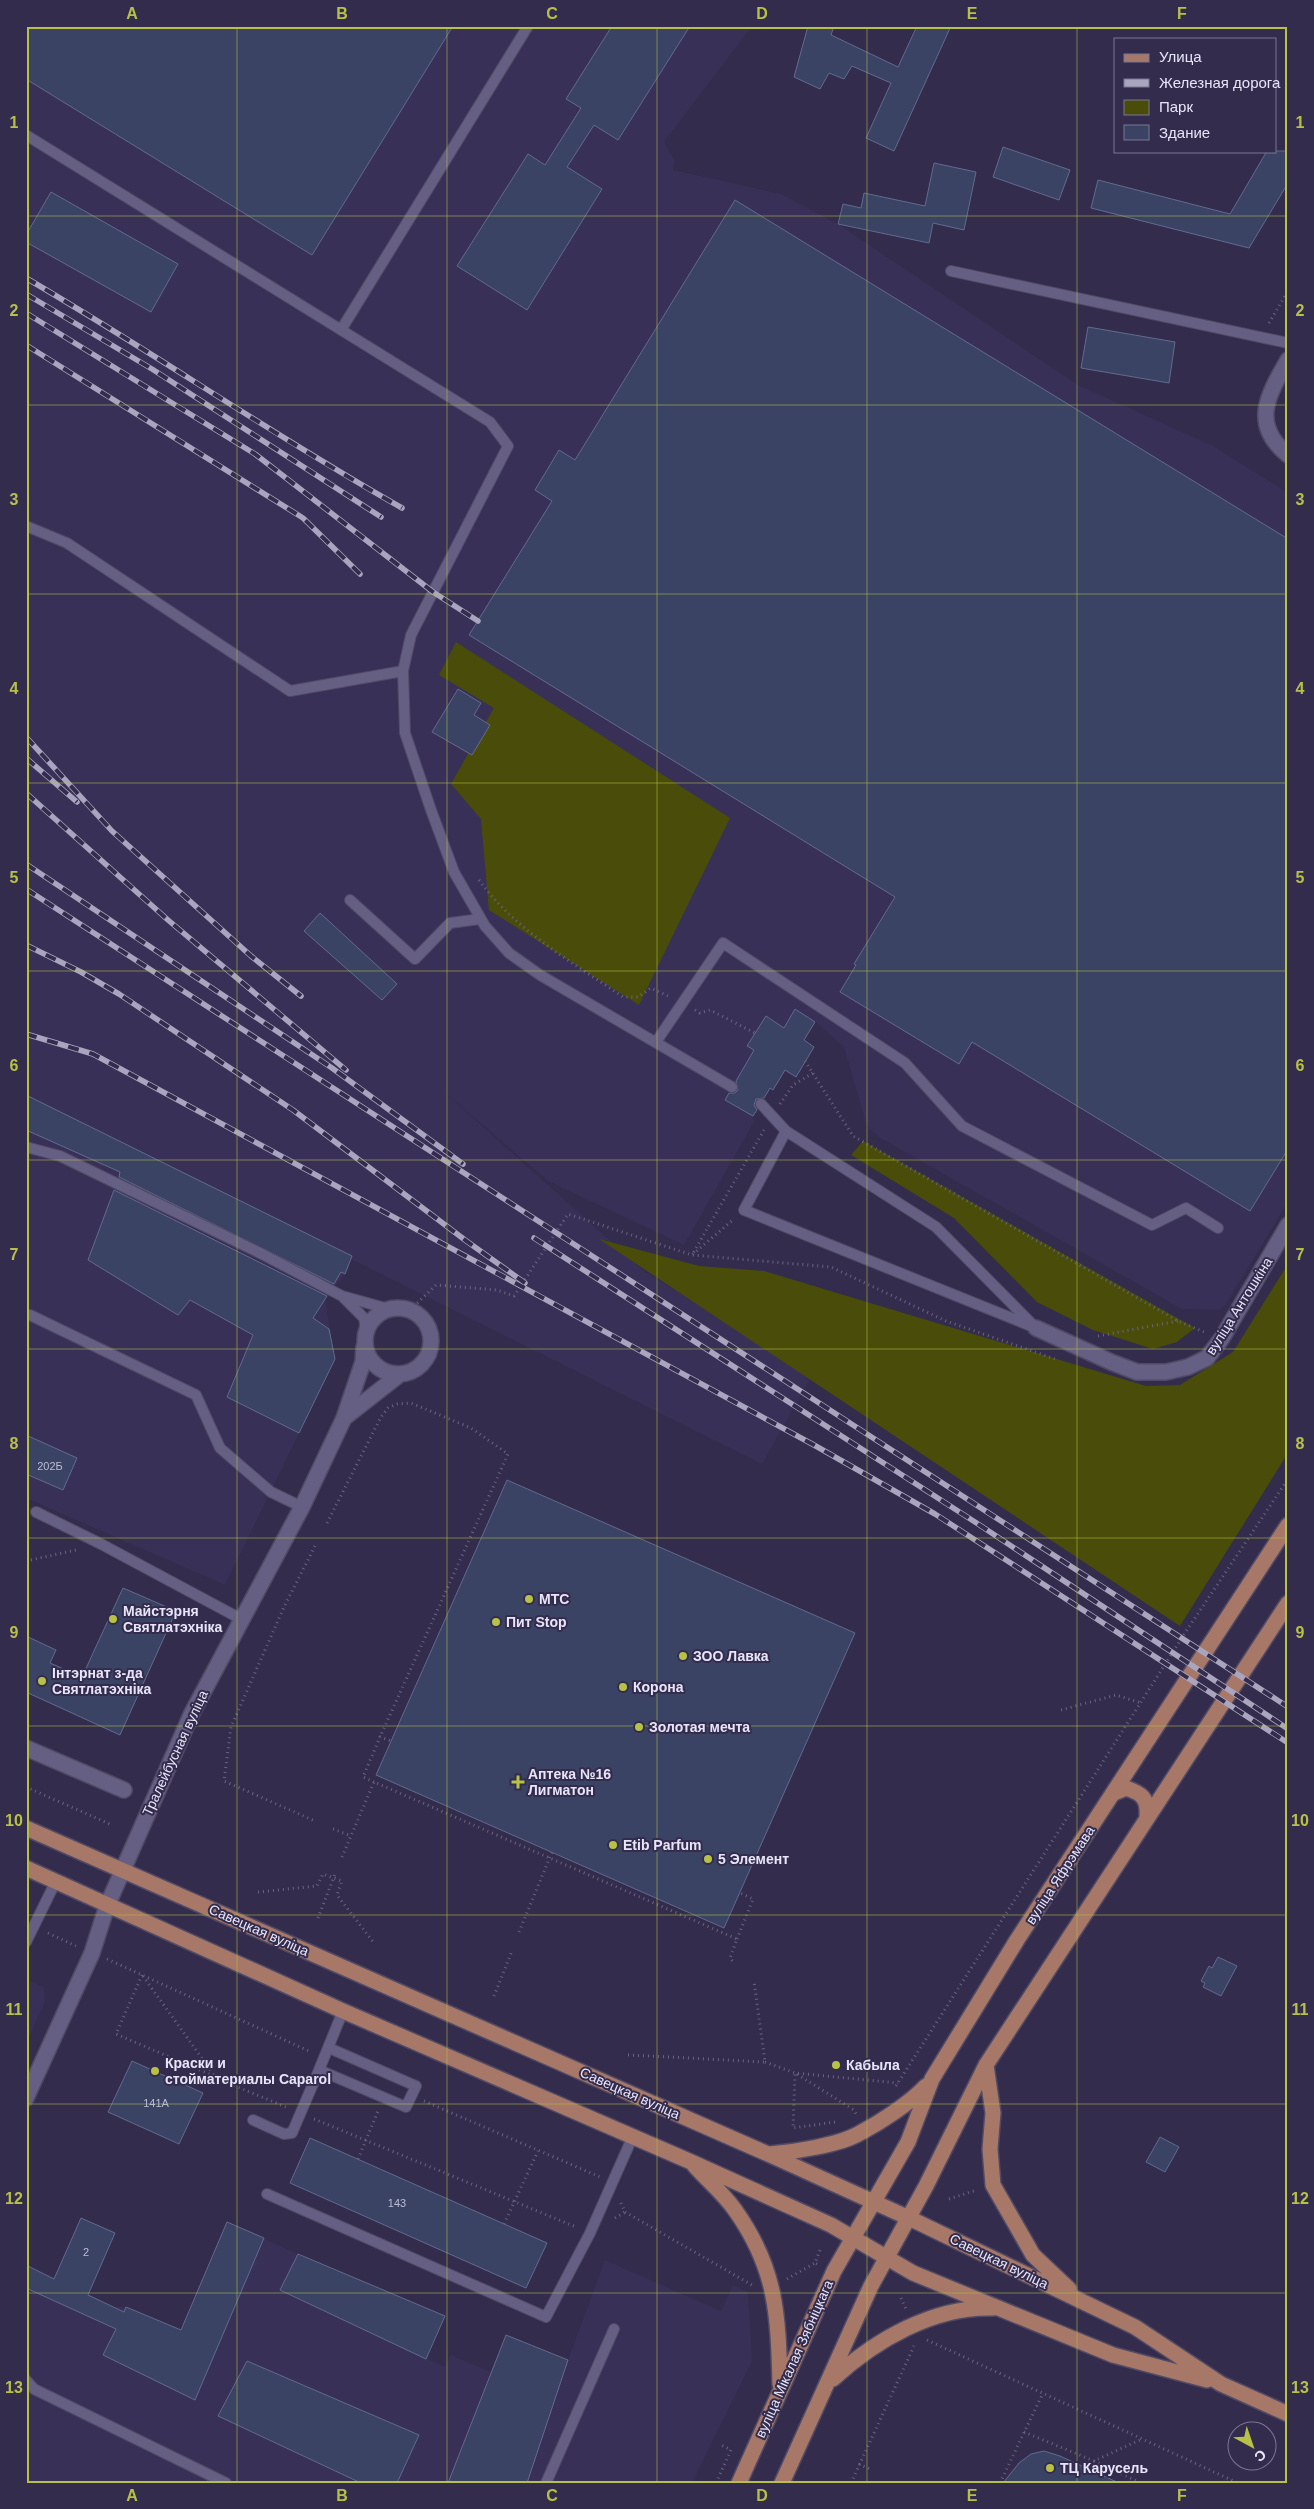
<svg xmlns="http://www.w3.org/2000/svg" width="1314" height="2509" font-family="Helvetica,sans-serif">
	<rect width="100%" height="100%" fill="#332c4c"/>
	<path fill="#393058" d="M26,26H752L664,142L675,161L673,170L781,194L838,224L1078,385L1213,446L1288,493V1202L1226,1304L1220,1310L1182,1309L879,1137L867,1126L844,1047L816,1022L804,1040L814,1047L796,1077L785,1070L773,1090L769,1087L753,1116L754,1122L684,1245L548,1181L442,1090L644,1271L812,1375L762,1464L351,1259L345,1274L325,1299L335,1359L225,1585L26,1498Z
		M26,1980L44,1987L45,2002L26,2043Z
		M227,2222L298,2254L280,2290L445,2367L451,2355L491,2372L506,2335L568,2360L605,2260L721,2311L733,2285L748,2292L752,2361L692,2483H26V2265L114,2307H127L180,2331Z"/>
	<path fill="#494d09" d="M456,642L730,818L639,1005L489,910L481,819L451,784L494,708L439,675Z
		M863,1141L1195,1328L1177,1342L1153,1349L1093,1330L1037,1302L954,1218L851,1155Z
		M599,1239L699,1266L764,1271L1146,1386L1180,1385L1233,1352L1288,1264V1453L1180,1626Z"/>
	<path fill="#3b4365" stroke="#616b8f" d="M26,26H453L312,255L26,79Z
		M612,26H690L618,140L594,125L567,167L602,189L527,310L457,266L528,154L545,165L581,108L566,99Z
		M808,26H834L831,35L898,67L917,26H951L894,151L866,138L891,83L852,66L844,79L829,73L820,89L794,77Z
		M1003,147L1070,170L1059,200L993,177Z
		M1267,151H1288V183L1249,248L1091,208L1098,180L1230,214Z
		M934,163L976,172L964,230L933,223L929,243L838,224L843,204L861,208L864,193L925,206Z
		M51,192L178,264L151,312L26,242V235Z
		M735,200L1288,539V1149L1250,1211L972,1042L959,1064L840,992L856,965L854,964L895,897L469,635L552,501L535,490L559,450L575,460Z
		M1088,327L1175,342L1169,383L1081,368Z
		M458,689L481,703L474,715L490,725L472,755L432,732Z
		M320,913L397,984L382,1000L304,931Z
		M795,1009L815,1022L804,1040L814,1047L796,1077L785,1070L773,1090L770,1088L764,1098L756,1099L754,1105L757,1110L753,1116L725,1100L729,1093H735L738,1090L736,1081L754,1050L747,1046L766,1016L784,1028Z
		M26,1095L352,1256L345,1274L341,1272L334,1284L119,1177L120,1172L26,1130Z
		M114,1190L327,1296L313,1318L329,1329L335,1359L299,1433L227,1397L253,1335L190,1300L178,1315L88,1260Z
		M26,1435L77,1458L63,1490L26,1474Z
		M507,1480L855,1633L724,1928L376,1775Z
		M123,1588L176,1611L120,1735L26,1692V1636L56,1650L50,1663L82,1677Z
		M1218,1957L1237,1966L1221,1996L1203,1987L1205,1983L1201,1981L1209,1966L1212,1968Z
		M132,2061L203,2093L179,2144L108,2112Z
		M1160,2137L1179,2147L1165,2172L1146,2162Z
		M310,2138L547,2243L526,2288L290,2183Z
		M81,2218L115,2233L88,2295L124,2312L126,2307L181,2330L227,2222L264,2238L195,2400L103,2355L116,2329L26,2288V2265L54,2279Z
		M298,2254L445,2316L426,2359L280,2290Z
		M506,2335L568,2360L527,2483H448Z
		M247,2361L419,2435L397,2483H361L218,2416Z
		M1044,2451L1060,2456L1119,2483H1003L1019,2463L1031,2454Z"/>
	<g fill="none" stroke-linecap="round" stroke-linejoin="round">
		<g stroke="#504a65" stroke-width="12">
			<path id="service" d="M26,135L490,422L508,446L411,635L403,671L405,733L431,810L454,872L485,926L509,953L540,975L732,1087
				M951,271L1288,343
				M341,330L528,26
				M26,526L67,543L290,691L403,671
				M350,900L415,959L450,923L480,919
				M656,1042L723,943L905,1063L962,1126L1152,1225L1186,1208L1218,1228
				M761,1104L786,1131L936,1227L1032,1324
				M786,1131L744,1210L1036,1328
				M26,1147L60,1156L260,1253L342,1296L389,1309
				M343,1297L364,1318L366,1330
				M30,1315L196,1395L220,1448L271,1492L302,1507
				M36,1512L101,1544L241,1619
				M26,1942L56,1881
				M329,2048L416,2086L406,2107L319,2070L343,2011
				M253,2120L284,2134L292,2133L319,2070
				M267,2194L546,2317L590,2233L633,2136
				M26,2380L34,2389L226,2483
				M546,2483L614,2329"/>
		</g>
		<g stroke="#504a65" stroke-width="18">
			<path id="minor" d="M1288,360C1268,395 1250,424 1288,455
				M365 1341a33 33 0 1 1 66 0a33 33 0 1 1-66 0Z
				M1036,1328L1111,1362L1137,1372H1166L1188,1367L1207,1358L1222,1338L1288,1225
				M344,1418L399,1375
				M26,1748L124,1790
				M26,2098L92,1953L107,1906L192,1713L302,1507L344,1418L363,1362L364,1347"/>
		</g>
		<g stroke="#504a65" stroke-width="18">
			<path id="primary" d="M1114,1793L1126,1788C1141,1793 1148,1798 1147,1815
				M26,1828L768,2154L909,2218L1135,2327L1221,2384L1288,2414
				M26,1868L343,2011L689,2161L831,2225L913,2273L1113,2355L1207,2380
				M986,2065L993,2113L990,2149L993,2185L1033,2255L1069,2289
				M770,2154C793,2152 840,2145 860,2133C881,2122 910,2103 926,2086
				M694,2165C707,2180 724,2194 735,2210C777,2269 778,2315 780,2384
				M833,2379C875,2340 934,2306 993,2308
				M739,2483L834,2271L908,2142L932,2079L1017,1940L1288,1525
				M782,2483L871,2286L926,2186L986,2065L1288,1603"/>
		</g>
		<path stroke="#6b6582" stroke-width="3" stroke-dasharray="1 4" stroke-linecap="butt" d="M1269,323L1288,291
			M479,880C517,932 571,961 623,997H638L651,988L670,997
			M695,1010L700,1013L710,1010L755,1033
			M805,1061L853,1136L1178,1321L1204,1332
			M780,1104L793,1085L813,1073
			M764,1130L692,1255L831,1267L946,1321L1058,1360
			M410,1310L436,1285L497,1290L514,1296L568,1214L692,1255L734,1219
			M1098,1336L1178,1321
			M327,1523L381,1417L388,1408L397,1404L411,1403L471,1428L508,1454L380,1737
			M315,1546L284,1607L231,1727L224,1781L315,1821
			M26,1561L76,1550
			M1061,1710L1116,1695L1141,1703
			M374,1782L363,1777L380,1737L391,1741
			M26,1787L112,1825
			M333,1829L351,1836
			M342,1857L374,1782L737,1939L730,1958L735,1964
			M258,1892L317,1886L323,1874L342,1881L337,1895L374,1943
			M318,1918L335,1874
			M519,1932L552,1852
			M48,1933L76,1946
			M737,1939L753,1899L740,1893
			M107,1959L311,2052
			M142,1975L116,2034L216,2077
			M143,1976L216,2078L286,2107
			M494,1996L512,1951
			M628,2055L765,2062L754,1981
			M765,2062L795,2073L898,2083
			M896,2086L1185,1633L1288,1479
			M424,2101L600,2177
			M314,2119L576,2227
			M835,2122L793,2128L795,2073L854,2110L856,2114
			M358,2159L378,2111
			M949,2199L977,2190
			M621,2203L625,2212L752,2285
			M615,2218L625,2212
			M504,2224L538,2151
			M817,2264L815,2263L820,2250
			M787,2279L815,2263
			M901,2298L906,2309
			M927,2340L1238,2483
			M1024,2432L1094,2461L1142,2439
			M1094,2461L1141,2483
			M859,2464L872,2470
			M716,2483L731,2450L721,2445
			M851,2483L914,2346
			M1000,2483L1043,2393"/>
		<use href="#service" stroke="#665f84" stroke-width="10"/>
		<use href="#minor" stroke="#665f84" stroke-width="15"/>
		<use href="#primary" stroke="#a77768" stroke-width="15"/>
		<g stroke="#aaa5be" stroke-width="5.5">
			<path id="rail" d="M26,278C153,352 274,436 402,508
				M26,294L152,369L381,517
				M26,313L255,454L433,592L478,621
				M26,345L303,518L360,574
				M26,737L112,831L251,956L301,996
				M26,758L77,802
				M26,793L168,920L346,1070
				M26,864L332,1068L463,1164
				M26,889L1288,1707
				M26,945L81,972L119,994L293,1110L465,1240L525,1283
				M26,1034L93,1054L814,1445L935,1514L1288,1743
				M534,1238L975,1522L1288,1729"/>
		</g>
		<use href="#rail" stroke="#332c4c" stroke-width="4" stroke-dasharray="11" stroke-linecap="butt"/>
	</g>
	<path fill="none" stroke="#b8c147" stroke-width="1" stroke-opacity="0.55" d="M237,26V2483M447,26V2483M657,26V2483M867,26V2483M1077,26V2483M26,216H1288M26,405H1288M26,594H1288M26,783H1288M26,971H1288M26,1160H1288M26,1349H1288M26,1538H1288M26,1726H1288M26,1915H1288M26,2104H1288M26,2293H1288"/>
	<g fill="#b8c147" stroke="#332c4c" stroke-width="2">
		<circle cx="529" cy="1599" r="5"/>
		<circle cx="113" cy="1619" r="5"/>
		<circle cx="496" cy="1622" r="5"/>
		<circle cx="683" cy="1656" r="5"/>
		<circle cx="42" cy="1681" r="5"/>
		<circle cx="623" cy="1687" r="5"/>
		<circle cx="639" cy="1727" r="5"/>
		<path d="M515.5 1774.5h5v5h5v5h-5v5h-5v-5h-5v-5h5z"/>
		<circle cx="613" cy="1845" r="5"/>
		<circle cx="708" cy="1859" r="5"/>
		<circle cx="836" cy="2065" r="5"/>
		<circle cx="155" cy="2071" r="5"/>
		<circle cx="1050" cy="2468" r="5"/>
	</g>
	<g text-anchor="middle" stroke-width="4" stroke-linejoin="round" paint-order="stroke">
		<g font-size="11" fill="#bdbcd5">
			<text x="50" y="1470">202Б</text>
			<text x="156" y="2107">141А</text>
			<text x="397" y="2207">143</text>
			<text x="86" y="2256">2</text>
		</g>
		<g font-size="14" fill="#e8e5fa" stroke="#332c4c">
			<text transform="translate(1239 1306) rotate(-58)" y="5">вуліца Антошкіна</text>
			<text transform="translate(175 1753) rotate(-65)" y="5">Тралейбусная вуліца</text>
			<text transform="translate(1060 1875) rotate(-57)" y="5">вуліца Яфрэмава</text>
			<text transform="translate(259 1930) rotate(24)" y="5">Савецкая вуліца</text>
			<text transform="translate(630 2093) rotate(24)" y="5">Савецкая вуліца</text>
			<text transform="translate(999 2261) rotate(26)" y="5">Савецкая вуліца</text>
			<text transform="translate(794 2359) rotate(-66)" y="5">вуліца Мікалая Зябніцкага</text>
		</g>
		<g font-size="14" font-weight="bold" fill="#e8e5fa" stroke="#332c4c" text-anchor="start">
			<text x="539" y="1604">МТС</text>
			<text x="123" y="1616">Майстэрня<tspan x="123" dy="16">Святлатэхніка</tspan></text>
			<text x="506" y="1627">Пит Stop</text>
			<text x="693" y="1661">ЗОО Лавка</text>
			<text x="52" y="1678">Інтэрнат з-да<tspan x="52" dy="16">Святлатэхніка</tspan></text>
			<text x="633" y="1692">Корона</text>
			<text x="649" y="1732">Золотая мечта</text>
			<text x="528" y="1779">Аптека №16<tspan x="528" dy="16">Лигматон</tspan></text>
			<text x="623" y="1850">Etib Parfum</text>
			<text x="718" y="1864">5 Элемент</text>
			<text x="165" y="2068">Краски и<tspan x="165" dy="16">стойматериалы Сaparol</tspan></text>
			<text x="846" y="2070">Кабыла</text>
			<text x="1060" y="2473">ТЦ Карусель</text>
		</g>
	</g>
	<rect width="1314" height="2509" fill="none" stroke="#332c4c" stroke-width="55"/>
	<rect x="1114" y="38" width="162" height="115" fill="#332c4c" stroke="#7b7692"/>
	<rect x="1124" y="54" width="25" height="8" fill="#a77768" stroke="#7b7692"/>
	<text x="1159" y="62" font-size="15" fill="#e8e5fa">Улица</text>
	<rect x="1124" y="79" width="25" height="8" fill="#aaa5be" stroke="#7b7692"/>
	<text x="1159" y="88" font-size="15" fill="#e8e5fa">Железная дорога</text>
	<rect x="1124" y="100" width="25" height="15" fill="#494d09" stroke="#7b7692"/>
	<text x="1159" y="112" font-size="15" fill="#e8e5fa">Парк</text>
	<rect x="1124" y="125" width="25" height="15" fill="#3b4365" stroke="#7b7692"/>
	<text x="1159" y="138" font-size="15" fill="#e8e5fa">Здание</text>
	<g transform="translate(1252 2446) rotate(140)"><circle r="24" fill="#332c4c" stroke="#7b7692"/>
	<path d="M0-4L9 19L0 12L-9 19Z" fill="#b8c147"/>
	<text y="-8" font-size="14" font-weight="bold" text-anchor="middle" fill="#e8e5fa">С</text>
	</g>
	<rect x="28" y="28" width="1258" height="2454" fill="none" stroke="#b8c147" stroke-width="2"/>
	<g font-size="16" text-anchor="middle" font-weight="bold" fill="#b8c147">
		<text x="132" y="19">A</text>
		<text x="342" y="19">B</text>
		<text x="552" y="19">C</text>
		<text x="762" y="19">D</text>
		<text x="972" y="19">E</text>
		<text x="1182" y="19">F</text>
		<text x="14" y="128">1</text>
		<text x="1300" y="128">1</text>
		<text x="14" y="316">2</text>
		<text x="1300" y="316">2</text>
		<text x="14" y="505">3</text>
		<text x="1300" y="505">3</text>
		<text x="14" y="694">4</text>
		<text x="1300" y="694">4</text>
		<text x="14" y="883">5</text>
		<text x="1300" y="883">5</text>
		<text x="14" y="1071">6</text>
		<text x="1300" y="1071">6</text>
		<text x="14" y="1260">7</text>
		<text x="1300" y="1260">7</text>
		<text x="14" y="1449">8</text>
		<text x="1300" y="1449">8</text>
		<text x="14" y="1638">9</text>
		<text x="1300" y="1638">9</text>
		<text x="14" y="1826">10</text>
		<text x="1300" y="1826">10</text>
		<text x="14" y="2015">11</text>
		<text x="1300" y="2015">11</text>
		<text x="14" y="2204">12</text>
		<text x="1300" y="2204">12</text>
		<text x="14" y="2393">13</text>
		<text x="1300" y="2393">13</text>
		<text x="132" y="2501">A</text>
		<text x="342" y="2501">B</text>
		<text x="552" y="2501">C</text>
		<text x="762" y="2501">D</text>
		<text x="972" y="2501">E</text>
		<text x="1182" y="2501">F</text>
	</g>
</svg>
